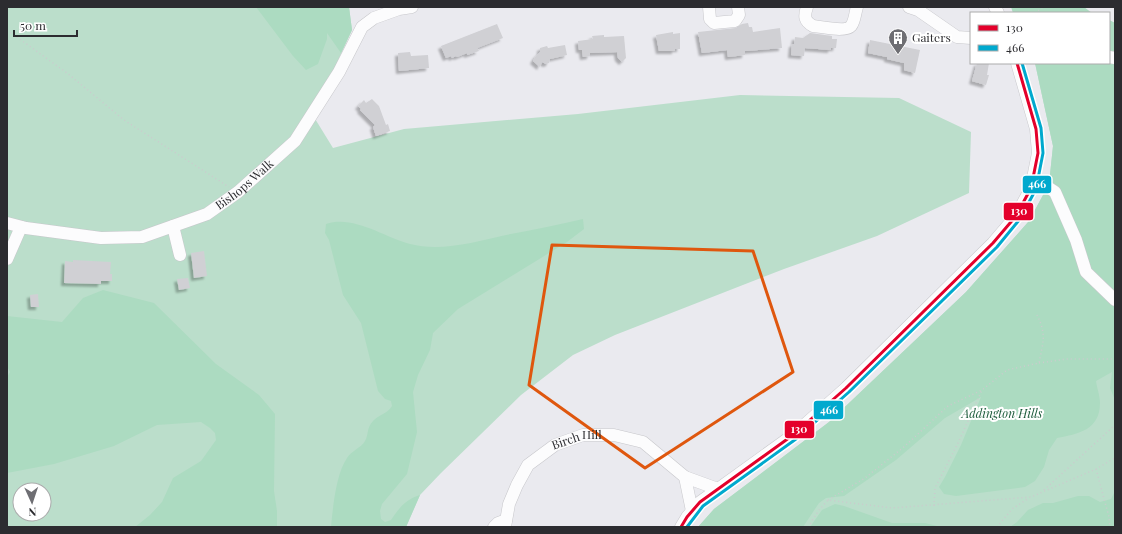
<svg xmlns="http://www.w3.org/2000/svg" width="1122" height="534" font-family="'Playfair Display',serif">
	<defs>
		<filter id="shadow"><feDropShadow dx="-3" dy="3" stdDeviation="1" flood-color="#0004"/></filter>
	</defs>
	<rect width="100%" height="100%" fill="#eaeaef"/>
	<path fill="#bbdecb" fill-rule="evenodd" d="M7,7H349L352,30L335,67L309,109L333,148L404,129L578,114L740,95L899,98L971,132L969,193L877,236L784,269L615,335L573,355L521,395L441,473L420,495L406,527H7ZM20,490H44V514H20Z
		M1109,20L1115,23V527H698L714,509L829,422L966,292L1029,221L1049,184L1053,146L1035,63H1109Z"/>
	<path fill="#acdbc1" d="M256,7H349L352,30L341,53L327,33V39L318,64L306,70L293,56Z
		M1011,7H1084L1092,13H1013Z
		M1109,20L1115,23V400L1110,388L1112,372L1096,381C1097,388 1100,396 1100,403C1100,430 1078,434 1057,438L1049,450L1044,467L1035,481L1025,487L956,496L944,494L939,487L945,477L961,445L981,397L945,418L896,460L844,496L826,498L819,503L803,527H698L714,509L829,422L966,292L1029,221L1049,184L1053,146L1035,63H1109Z
		M583,219L584,229L567,242L458,309L433,333L430,350L418,375L413,392L417,432L407,474L382,504L380,511L381,519L385,522L391,520C399,508 406,499 420,495L406,527H331C333,507 336,474 347,458C351,451 361,448 365,441C369,434 366,429 373,421C378,415 387,414 392,406L391,401L385,399L378,391L361,323L343,295L329,240L325,233L326,224C354,215 383,237 410,244C441,252 475,242 506,235C532,230 557,225 583,219Z
		M103,290L154,303L216,364L259,395L275,414L274,491L277,511V527H135L150,515L162,502L173,478L201,461L216,440L215,433L210,428L201,422L157,425L114,446L54,464L7,473V377L10,372L7,366V316L62,322L83,298Z
		M1115,491V527H1010L1017,522L1028,510L1043,503H1053L1078,496H1089L1100,502L1111,499Z
		M835,504L844,506L892,523H925L941,527H810L822,510Z"/>
	<path fill="#d0d0d4" filter="url(#shadow)" d="M748,23L749,27H752L753,32L780,28L782,48L745,51V55L728,57L727,50L702,53L698,32L736,28L742,24Z
		M497,24L503,38L477,48L479,51L467,55V53L457,57L456,56L452,58L451,56L446,58L441,46Z
		M673,32V34L680,33V49H675V51H659L656,35Z
		M810,33L832,36V39H837L836,48H831V50L805,48L804,56L791,55L792,44H794L795,37L803,38Z
		M604,35V37L624,36L626,58L622,62L618,58L617,52L590,53V56L583,57L582,50H579L578,41L593,39L592,36Z
		M870,40L920,50L915,73L904,70V63L887,59V57L868,53Z
		M565,45L567,55L550,59L549,63L546,64L542,62L540,67L533,61L536,56L540,52V48L547,46L548,48Z
		M410,52L411,56L428,55L429,68L399,71L398,53Z
		M977,63H989L987,75H989L986,85L972,81Z
		M372,99L379,106L386,125L388,124L390,131L376,136L373,127L375,125L360,110L361,109L358,106L364,100L366,103Z
		M204,251L207,276L194,278L191,253Z
		M73,260L111,262L110,274H112V281H101V284L64,283L65,261L73,262Z
		M188,278L190,288L179,290L177,279Z
		M38,294L39,307H31L30,295Z"/>
	<g fill="none" stroke-linecap="round" stroke-linejoin="round">
		<g stroke="#c7c7cb" stroke-width="13">
			<g id="minor">
				<path d="M709,7L710,19L714,23L735,21L739,15L738,7"/>
				<path d="M807,7C804,16 804,21 813,26C821,27 846,32 851,26C855,21 855,13 857,7"/>
				<path d="M909,7L918,10L957,37L971,38"/>
				<path d="M995,7L998,13"/>
				<path d="M1109,57L1115,58"/>
				<path d="M1034,178L1055,192L1076,240L1086,272L1115,300"/>
				<path id="s1" d="M7,223L26,228L101,238L142,237L207,214L238,192L295,141L339,72L362,27L374,18L399,9L412,7"/>
				<path d="M173,226L180,255"/>
				<path d="M7,259L21,227"/>
				<path d="M685,477L692,511"/>
				<path d="M494,527L498,523L506,520"/>
				<path id="s2" d="M505,527L509,504L517,485L528,465L555,445L583,435H614L643,442L685,477L718,489"/>
				<path d="M681,527L687,517L700,502L793,435L846,388L993,243L1016,216L1031,188L1038,153L1036,129L1017,63"/>
			</g>
		</g>
		<path stroke="#cbcbcd" stroke-width="1.5" stroke-dasharray="1 3" stroke-linecap="butt" d="M1035,13L1043,7
			M7,30L67,73L124,120L229,187
			M1039,363L1067,359H1115
			M1096,469L1109,517L1110,527
			M1044,490L1115,425
			M828,500L865,478L905,446L948,406L982,390L1007,370L1039,363C1043,342 1047,335 1037,315
			M934,506L935,488L958,443L982,390
			M808,527L819,510L828,500L892,508L1031,497L1096,469L1115,458
			M997,527L1012,509L1029,498"/>
		<use href="#minor" stroke="#fcfcfd" stroke-width="12"/>
		<g stroke="#fff" stroke-width="6">
			<path id="bus-1" d="M681,527L687,517L700,502L793,435L846,388L993,243L1016,216L1031,188L1038,153L1036,129L1017,63"/>
		</g>
		<g stroke="#fff" stroke-width="6">
			<path id="bus-2" d="M687,527L703,506L796,439L849,392L997,247L1020,219L1036,189L1043,153L1041,128L1022,63"/>
		</g>
		<use href="#bus-1" stroke="#e4002b" stroke-width="3"/>
		<use href="#bus-2" stroke="#00a9ce" stroke-width="3"/>
	</g>
	<path fill="none" stroke="#df570e" stroke-width="3" stroke-linejoin="round" d="M552,245L753,251L793,372L645,468L529,385Z"/>
	<defs>
		<g id="building-pin" transform="scale(1)"><path d="M0 17L-7.5 6A9.5 9.5 0 1 1 7.5 6Z" fill="#6e6e73" stroke="#fff"/><path d="M-4-6H4V6H1V3H-1V6H-4ZM-2.5-4.3h1.7v1.8h-1.7ZM.8-4.3h1.7v1.8H.8ZM-2.5-1h1.7V.8h-1.7ZM.8-1h1.7V.8H.8Z" fill="#fff"/></g>
	</defs>
	<g fill-rule="evenodd">
		<use href="#building-pin" x="898" y="38"/>
	</g>
	<g text-anchor="middle" stroke-width="4" stroke-linejoin="round" paint-order="stroke">
		<g font-size="12" fill="#2c2c30" stroke="#fff" text-anchor="start">
			<text x="912" y="42">Gaiters</text>
		</g>
		<g font-size="12" fill="#2c2c30" stroke="#fff">
			<text dy="4" stroke="none"><textPath href="#s1" startOffset="253">Bishops Walk</textPath></text>
			<text dy="4" stroke="none"><textPath href="#s2" startOffset="123">Birch Hill</textPath></text>
		</g>
		<g font-size="12" font-style="italic" fill="#1b5a3a" stroke="#fff">
			<text x="1002" y="418">Addington Hills</text>
		</g>
	</g>
	<g stroke="#fff" stroke-width="1.5">
		<rect x="1022" y="175" width="30" height="19" rx="4" fill="#00a9ce"/>
		<rect x="1003" y="202" width="31" height="19" rx="4" fill="#e4002b"/>
		<rect x="813" y="400" width="31" height="20" rx="4" fill="#00a9ce"/>
		<rect x="784" y="420" width="31" height="19" rx="4" fill="#e4002b"/>
	</g>
	<g font-size="11" text-anchor="middle" font-weight="bold" fill="#fff">
		<text x="1037" y="188">466</text>
		<text x="1019" y="215">130</text>
		<text x="829" y="414">466</text>
		<text x="799" y="433">130</text>
	</g>
	<rect width="1122" height="534" fill="none" stroke="#2c2c30" stroke-width="16"/>
	<rect x="970" y="12" width="140" height="52" fill="#ffffff" stroke="#ababac"/>
	<rect x="978" y="25" width="20" height="6" fill="#e4002b" stroke="#ababac"/>
	<text x="1006" y="32" font-size="12" fill="#2c2c30">130</text>
	<rect x="978" y="45" width="20" height="6" fill="#00a9ce" stroke="#ababac"/>
	<text x="1006" y="52" font-size="12" fill="#2c2c30">466</text>
	<g transform="translate(32 502) rotate(177)"><circle r="19" fill="#ffffff" stroke="#ababac"/>
	<path d="M0-3L7 15L0 10L-7 15Z" fill="#6e6e73"/>
	<text y="-6" font-size="11" font-weight="bold" text-anchor="middle" fill="#2c2c30">N</text>
	</g>
	<path d="M14 30v6h63v-6" fill="none" stroke="#2c2c30" stroke-width="2"/>
	<text x="20" y="30" font-size="12" fill="#2c2c30" stroke="#ffffff" stroke-width="3" paint-order="stroke">50 m</text>
</svg>
